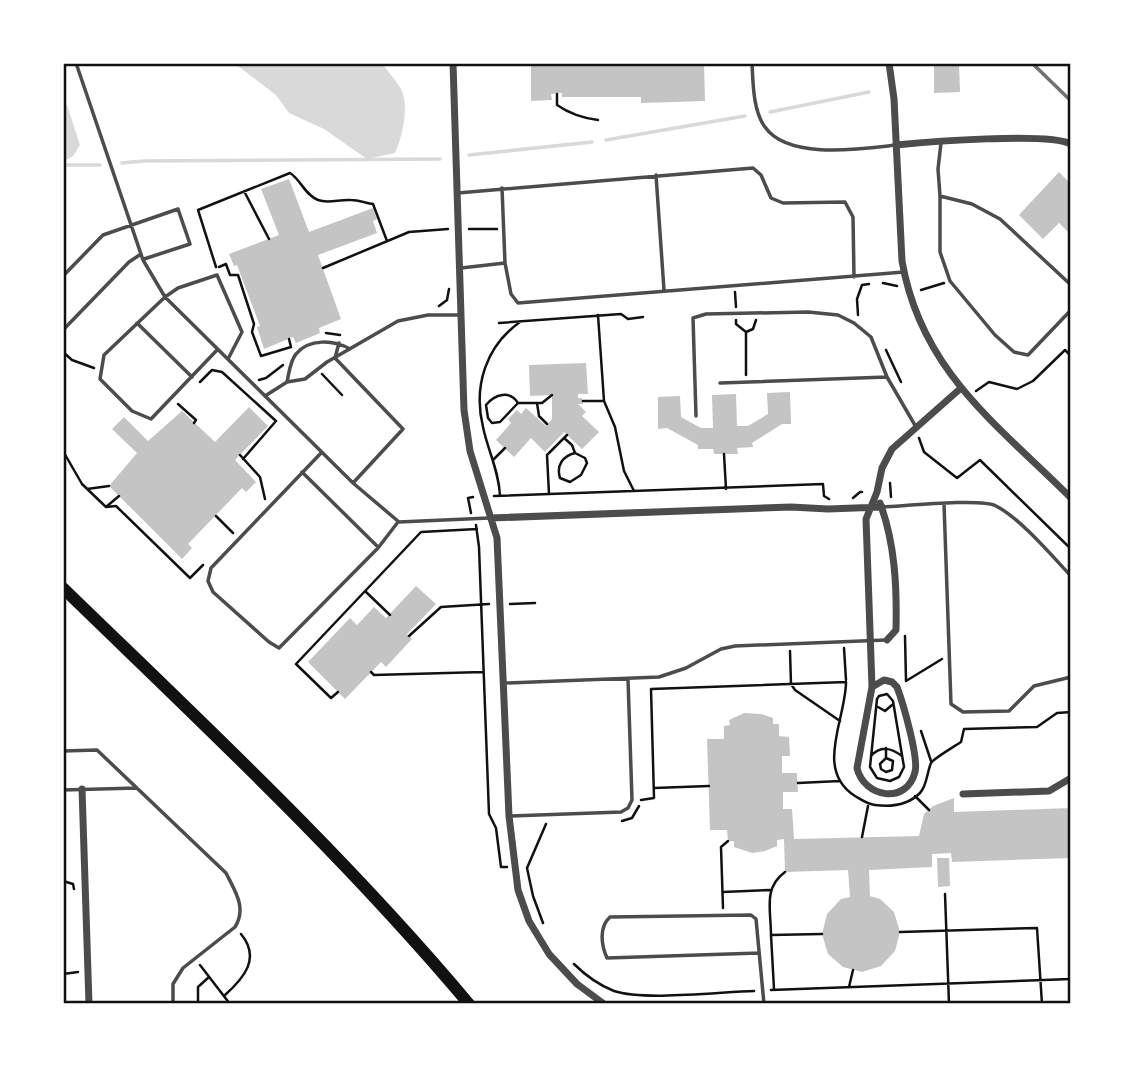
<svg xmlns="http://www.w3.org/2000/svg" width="1134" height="1067" font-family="Overpass,sans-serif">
	<rect width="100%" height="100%" fill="#fff"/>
	<path fill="#d9d9d9" d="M234,63H382C388,72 397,81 402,91C409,107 402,138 395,153L367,159L324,129L289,113L276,95Z
		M63,103L67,105L80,145L73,156L63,162Z"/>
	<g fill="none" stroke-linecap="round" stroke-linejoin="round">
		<path stroke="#d9d9d9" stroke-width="3.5" d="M770,112L869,92
			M606,140L745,116
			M469,155L592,142
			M122,163L143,161L440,159
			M63,165H100"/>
	</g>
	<path fill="#c4c4c4" d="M531,63H704L705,101L641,103V97H562V93L551,94L552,100L531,101Z
		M934,63H959L960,92L934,93Z
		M1059,172L1071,184V235L1059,223L1043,239L1019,215Z
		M289,179L309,232L373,208L377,219L373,221L377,233L318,255L341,319L319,328L320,333L296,343L293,337L264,349L257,327L260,326L237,265L234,266L229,254L279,235L261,189Z
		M586,363L588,394H578V398H582L583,404H578L586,412L582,416L599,432L582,449L564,432L545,452L531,438L514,457L496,440L511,423L508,419L517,410L521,414L526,408L546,426L552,419V395L530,396L529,365Z
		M790,392L791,424H782L752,443L753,447L737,448L738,454H714L713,449H698V445L667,428L658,429V397L680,396L681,417L701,428H713L712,395L736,394L737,426H748L768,414L767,393Z
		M249,407L268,426L235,460L256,482L246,492L242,488L188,544L192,548L182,559L109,486L137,453L112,429L124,417L148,441L182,411L215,442Z
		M416,586L436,604L407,634L412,639L386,667L381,662L345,699L308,662L350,618L357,625L374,607L386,618Z
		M744,713L761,714L773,718V724H779V736L789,737L790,756H782V773H797L798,792H783V809H792L794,839L919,836L924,814L933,806L954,798V812L1071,808V858L952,862L951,853L932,854V867L869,870L870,896L880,899L894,912L900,932L895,951L881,966L862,972L843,967L828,954L822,934L827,914L841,899L850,897L848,870L785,872L784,839L777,840V846L765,851L752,853L734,847V841H728L727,830H710L707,739H724V726L730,725L729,720Z
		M937,858H949L950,886L938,887Z"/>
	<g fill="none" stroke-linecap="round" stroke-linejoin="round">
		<path stroke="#111" stroke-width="2.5" d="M557,94V105C570,114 582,118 598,120
			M244,191L269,239
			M469,229H497
			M216,267L198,210L290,173C301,180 305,195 318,200C328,204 340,199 351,200C358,200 366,203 373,204L387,241
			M219,267L226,264L230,275H238L254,324L252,332L261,356L291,347L289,339
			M323,268L409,232L448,229
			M883,283L897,286
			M921,290L944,283
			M735,292L736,307
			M439,306L447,300L449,289
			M598,315L604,401L615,427L624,471L634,491
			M858,315L857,299L862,285L869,284
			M736,320V324L746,332V375
			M499,323L621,314L628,319L643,317
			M746,332L753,329L756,320
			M326,333L340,335
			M886,350L901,382
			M63,352L72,360L94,368
			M322,374L342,395
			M259,380L266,378L283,365
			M200,382L212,370L222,372L276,421L243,459
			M976,391L989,382L1017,389L1033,381L1065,350L1071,356
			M583,401H604
			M518,403L500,422L492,423L488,418L486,405C495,394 510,390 518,403H542L552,395
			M537,403L539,416L547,424
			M178,404L196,420L194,423
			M564,438L572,445L575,453C563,456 556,465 560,478L570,482L581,475L587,463L585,458L575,453
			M919,438L924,452L957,478L980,460L1071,549
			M63,451L82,484L106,507L116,506L190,578L203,565
			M724,454L726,489
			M240,455L260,477L265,499
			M493,460L505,448
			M890,483L891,497
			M87,489L109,486
			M549,494L547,455L567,435
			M494,496L823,484L824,496L829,499
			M500,496C499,471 488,451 483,427C473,386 486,346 520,322
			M853,498L860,492H862
			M106,507L119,496
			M471,513L468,498L473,497
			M216,516L233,533
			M476,525L479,547L489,814L496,828L501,867H507
			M365,591L390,615
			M510,604L535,603
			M409,636L441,607L489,604
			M905,636L906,681
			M844,648L846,680
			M790,651L791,684L795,690L840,721
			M371,672L374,675L483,672
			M906,681L942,659
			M338,692L331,698L296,664L421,532L477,529
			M887,694L893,701L904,767L899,777L890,781L877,778L870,767L877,699L879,696Z
			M878,707L885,711L892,705
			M921,731L931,761
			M886,748V758L893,761L892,770L886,772L881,769L880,764L886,758
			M871,756C881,745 891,748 902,756
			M798,783L840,781
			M654,788L709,786
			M915,796L929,810
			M641,800L654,798L651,689L846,682C846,719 814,770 855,796C862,800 867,804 875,805C890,807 908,805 920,793C927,786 927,772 931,763C933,759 955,746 961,742L964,729L1037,727L1057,713L1071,712
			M622,821L632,818L639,806
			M862,837L868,806
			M63,881L73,884L74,889
			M723,892L770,890
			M945,894L949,1004
			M723,908L721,847L728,841
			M543,923L533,896L527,868L546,824
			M900,932L1037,928L1042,1004
			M771,935C771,910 763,888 785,872
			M574,964C585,975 599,985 614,991C644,1001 719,992 754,991
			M200,965L230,1004
			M63,974L78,972
			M849,987L853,970
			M774,989L771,935L822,934
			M771,990L1071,979
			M225,995C244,978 261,958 241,934
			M198,1004V987L209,977"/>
		<path stroke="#4c4c4c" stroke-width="3.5" d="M76,63L143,260L165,297L353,483L399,522L489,518
			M752,63C753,83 753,111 765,127C788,160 860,149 896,145
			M941,143L938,169L940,196V252L950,281L995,335L1014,352L1028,355L1071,310
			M656,175L664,290
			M502,188L505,263
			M458,193L753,168L761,175L771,198L783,203L845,202L853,217L854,277
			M940,196L972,204L1000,219L1071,285
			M461,268L505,263L511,294L518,303L904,272
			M63,276L103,235L178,209L190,244L144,259
			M137,323L192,377
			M63,330L129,262L141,254
			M339,343L335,358L403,429L353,483
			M218,349L151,419L132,411L100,379L104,355L165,297L178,288L217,275L242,332L228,359
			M287,382C289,373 290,361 296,354C309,338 334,340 350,349
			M720,383L887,377
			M265,396L287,382L305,379L327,362L398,321L428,315H460
			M696,416L693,318L706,314L808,312L838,315L854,323L871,337L887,377L916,427
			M322,452L211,568L208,581L213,592L269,642L279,648L378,548L398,522
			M302,472L378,547
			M944,504L951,704L963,712L1009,711L1034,686L1071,677
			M884,507C905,506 982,498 996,506C1020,518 1052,556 1071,576
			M505,683L659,677L686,668L721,649L735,646L886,640
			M63,751L97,750L226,873C235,891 247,908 235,927L183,968L173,984V1004
			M63,790L137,788
			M511,816L621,812L628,808L632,800L628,679
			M759,953L607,958C601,945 599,927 610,917L751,915L756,919L764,1004"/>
		<path stroke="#4c4c4c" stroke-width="7" d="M453,63L464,410L470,451L497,538L509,816L518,890L529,921L549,954L577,984L604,1004
			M889,63L894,99L902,261C921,371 997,424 1071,498
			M896,145C927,142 1048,132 1071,144
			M880,503C895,543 897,587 896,630L887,640
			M491,518L791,507L828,509L882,507
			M872,687L884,680L892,682L897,687C903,703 919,758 915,772C907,805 864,798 857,768L872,687L866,519L877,492L882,468L892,449L961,388
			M82,789L89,1004
			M963,794L1049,791L1071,778"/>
		<path stroke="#111" stroke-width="12" d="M63,588C202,723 344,855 469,1004"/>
		<path stroke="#707070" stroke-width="3.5" d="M1032,63L1071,101"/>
	</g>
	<rect width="1134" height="1067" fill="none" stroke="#ffffff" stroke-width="130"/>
	<rect x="65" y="65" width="1004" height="937" fill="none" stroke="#111" stroke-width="2.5"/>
</svg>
